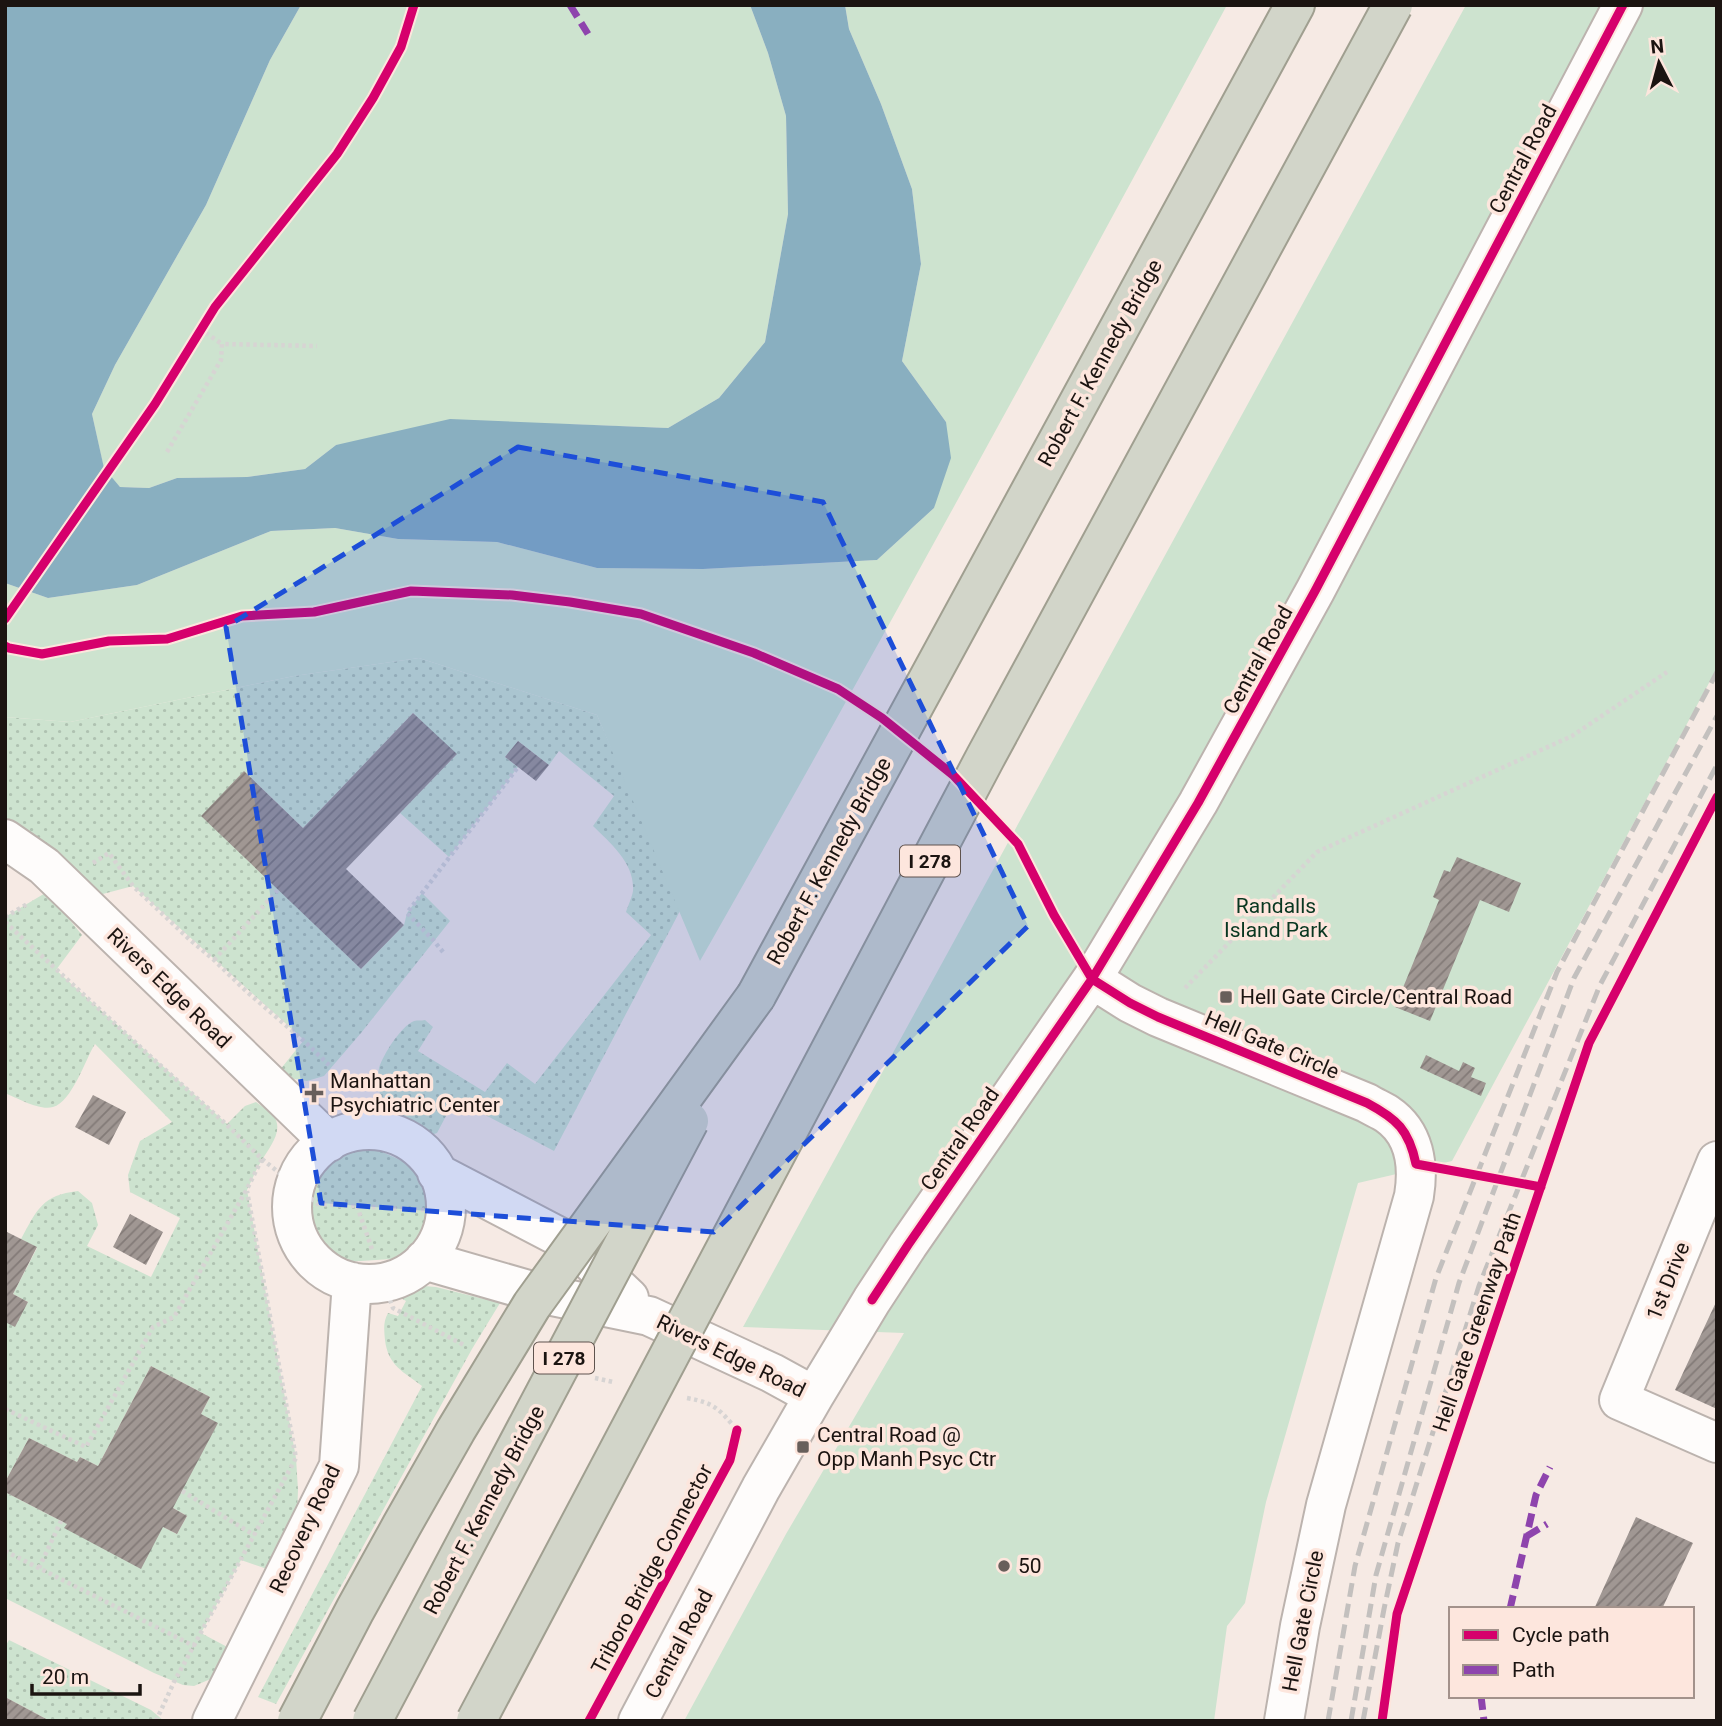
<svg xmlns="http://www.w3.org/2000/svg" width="1722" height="1726" font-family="Roboto,sans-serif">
	<defs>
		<pattern id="grass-dots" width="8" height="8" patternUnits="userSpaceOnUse" patternTransform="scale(1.75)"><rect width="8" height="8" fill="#cde3cf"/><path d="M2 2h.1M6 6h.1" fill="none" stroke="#afc2b1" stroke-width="1.8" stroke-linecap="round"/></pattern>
		<pattern id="building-hatch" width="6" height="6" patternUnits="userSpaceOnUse" patternTransform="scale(1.75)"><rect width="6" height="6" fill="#a09793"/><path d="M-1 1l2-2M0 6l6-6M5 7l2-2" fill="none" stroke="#827a77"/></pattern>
	</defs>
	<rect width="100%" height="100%" fill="#f6eae4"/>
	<path fill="url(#grass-dots)" d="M419,658L597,715L681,909L554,1151L455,1099L437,1133L428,1136C413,1129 392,1121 384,1106C379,1096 377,1079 379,1068C383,1055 401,1026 414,1021C418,1020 421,1021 425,1020L433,1027L418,1051L485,1092L507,1063L535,1084L651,935L626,912C628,906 632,897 633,891C635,863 610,843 593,826L614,796L559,751L549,765L518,741L505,757L518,767L449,857L400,813L456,755L413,713L303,828L245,772L202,816L361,969L404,925L407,913L422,893L450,921L361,1033L324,1076L307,1081L289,1078L279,1071L304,1040L133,886L99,895L5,819V717L70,722L294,676Z
		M47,892L82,935L56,970L227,1124L245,1106L256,1102C261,1106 269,1110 273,1115C285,1130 269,1148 262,1160C256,1169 252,1180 247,1190L296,1458L298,1490L297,1517L270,1570L241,1560L201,1633L231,1649L213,1678L194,1686L183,1685L154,1673L5,1598V1492L67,1524L65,1528L163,1527L177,1534L187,1516L173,1508L201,1414L210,1397L151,1366L98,1466L80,1457L77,1462L29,1438L5,1482V1322L28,1302L13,1294L37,1248L21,1239C37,1210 42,1195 78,1191L92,1203L98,1225L87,1246L151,1277L180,1218L130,1192L128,1175L140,1141L172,1122L95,1044C85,1060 72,1102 53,1107C40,1111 17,1098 5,1093V917Z
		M354,1144L376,1149L424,1171L434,1185L436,1211L435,1225L430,1235L420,1245L391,1259L346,1262L331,1258L310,1238L303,1222L302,1209L311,1181L321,1162L335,1151Z
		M424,1286L436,1287L500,1303L472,1349L276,1704L258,1697L422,1386C404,1372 388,1366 385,1340C384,1330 383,1322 388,1313L398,1316L406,1301L399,1297L414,1287Z
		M9,1640L151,1710L164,1721H50L5,1697V1647Z"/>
	<path fill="#cde3cf" d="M301,5H750L768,53L786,116L788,214L765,342L719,398L668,428L566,424L336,445L305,469L247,477L177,478L149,488L120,487L104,469L92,414L115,365L206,205L270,60Z
		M845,5H1227C1054,325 880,645 700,961L597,715L419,658L294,676L70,722L5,717V583L48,598L137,585L271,531L335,528L398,539L497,542L597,568L703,569L877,560L934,508L946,422L902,361L921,264L912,189L881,104L849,29Z
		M1466,5H1717V668L1452,1161L1358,1183L1266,1502L1245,1603L1227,1626L1214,1721H684L786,1534L904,1333L743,1327Z"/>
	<path fill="#89afc0" d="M5,5H301L270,60L206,205L115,365L92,414L104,468L120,487L149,488L177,478L247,477L305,469L336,445L450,419L668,428L719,398L765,342L788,214L786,116L768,53L750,5H845L849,29L881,104L912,189L921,264L902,361L946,422L951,458L934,508L877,560L703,569L597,568L497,542L398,539L335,528L271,531L137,585L48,598L5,583Z"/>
	<path fill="url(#building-hatch)" d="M413,713L457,754L346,869L404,925L361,969L201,816L244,771L303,828Z
		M518,741L549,765L536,781L505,757Z
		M1457,857L1521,883L1509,912L1480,900L1430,1021L1395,1007L1398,1000L1393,998L1397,988L1402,990L1439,900L1433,897L1444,870L1450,872Z
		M1426,1055L1459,1071L1463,1062L1475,1068L1471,1077L1486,1083L1481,1096L1420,1068Z
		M93,1095L126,1112L109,1145L75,1127Z
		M130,1214L163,1232L146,1265L113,1247Z
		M5,1231L37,1247L13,1294L28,1302L15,1327L5,1322Z
		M1717,1300V1409L1675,1390Z
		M151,1366L210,1397L201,1414L218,1423L173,1508L187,1516L177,1534L163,1527L141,1569L64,1528L67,1524L5,1492V1482L29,1438L77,1462L80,1457L98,1466Z
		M1636,1517L1693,1543L1662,1609H1594Z
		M5,1697L50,1721H5Z"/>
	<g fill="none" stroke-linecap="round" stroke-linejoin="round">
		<g stroke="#bcb3ae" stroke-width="42">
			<path id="minor" d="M5,839L44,866L329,1142
				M1092,979L1130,1003L1158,1017L1367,1103C1373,1107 1381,1110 1387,1114C1415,1133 1419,1165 1414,1196L1326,1505L1300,1626L1284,1721
				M292 1207a77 77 0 1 1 154 0a77 77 0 1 1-154 0Z
				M1717,1161L1619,1400L1717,1443
				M437,1173L571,1243L629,1298
				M424,1260L542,1294L649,1316L772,1373L814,1396
				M212,1721L339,1466L352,1282
				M638,1721L761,1488L814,1396L872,1300L908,1245L1092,979L1198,803L1315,591L1623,5"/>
		</g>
		<g stroke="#a09f90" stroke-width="42">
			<path id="highway" d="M756,996L1295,5"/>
		</g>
		<path stroke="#d7d4d3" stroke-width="4.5" stroke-dasharray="3.5 3.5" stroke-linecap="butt" d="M200,329L222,344
			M167,452L221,360L222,344L317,346
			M93,863L109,853L133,886L189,939L214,960L246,991L304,1041L331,1067
			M5,917L29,903
			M5,922L150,1056L227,1125L262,1159L247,1189L174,1317L153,1327L86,1447L5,1409
			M443,952L434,941L407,913L518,767
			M214,960L278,890
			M1185,988L1317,852L1572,736L1667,672
			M262,1159L318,1204L424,1210
			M357,1206L373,1252
			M390,1300L393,1308L464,1345
			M595,1378L613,1382
			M687,1398C715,1403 719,1409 737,1430
			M182,1491L254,1535
			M5,1551L194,1646
			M39,1568L61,1521
			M156,1721L174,1682L296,1458L247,1191"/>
		<use href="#minor" stroke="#fefcfb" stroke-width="38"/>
		<use href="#highway" stroke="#d2d5c9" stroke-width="38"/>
		<path stroke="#c3c0be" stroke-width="5" stroke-dasharray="14 7" stroke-linecap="butt" d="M1328,1721L1355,1566L1436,1278L1557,972L1717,672
			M1351,1721L1376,1575L1459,1283L1574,978L1717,716
			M1363,1721L1384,1609L1398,1543L1479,1286L1600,985L1717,765"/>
		<g stroke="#a09f90" stroke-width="42" stroke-linecap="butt">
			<path id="highway-bridge" d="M297,1721L355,1610L402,1525L456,1430L532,1305L756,996
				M372,1721L689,1121
				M476,1721L985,758L1393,5"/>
		</g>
		<use href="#highway-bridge" stroke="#d2d5c9" stroke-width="38"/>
		<path stroke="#8e44ad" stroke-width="7" stroke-dasharray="14 7" stroke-linecap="butt" d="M570,5L588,34
			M1527,1536L1547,1524
			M1510,1609L1536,1495L1550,1467
			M1481,1696L1484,1721"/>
		<g stroke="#fde6dd" stroke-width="13">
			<path id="cycleway" d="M5,619L155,404L215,307L337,154L373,98L401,47L414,5
				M5,646L9,648L42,654L109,641L167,639L242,616L314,612L411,591L512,595L570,602L641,614L754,653L838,689L882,718L953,775L1018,844L1054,915L1092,979L1130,1003L1158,1017L1367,1103C1397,1119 1409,1130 1416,1164L1541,1187
				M872,1300L908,1245L1092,979L1198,803L1315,591L1623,5
				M589,1721L730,1460L737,1430
				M1382,1721L1397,1614L1589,1043L1717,797"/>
		</g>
		<use href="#cycleway" stroke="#d6006c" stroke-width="9"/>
	</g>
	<path fill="#1d4ed8" fill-opacity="0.2" stroke="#1d4ed8" stroke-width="5" stroke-dasharray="14 9" stroke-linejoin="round" d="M518,447L823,502L1028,926L714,1232L321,1203L226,627Z"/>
	<g fill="#685f5b" stroke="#fde6dd" stroke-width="2.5">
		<rect x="1219" y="990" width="14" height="14" rx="3.5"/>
		<path d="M310.5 1082.5h7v7h7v7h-7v7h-7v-7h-7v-7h7z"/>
		<rect x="796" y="1440" width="14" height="14" rx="3.5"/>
		<circle cx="1004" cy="1566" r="7"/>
	</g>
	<g text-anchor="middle" stroke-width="7" stroke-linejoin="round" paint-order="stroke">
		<g fill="#fde6dd" stroke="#5f534e" stroke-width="2">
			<rect x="900" y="845.5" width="60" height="31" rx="5"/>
			<rect x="534" y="1342.5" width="60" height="31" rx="5"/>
		</g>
		<g font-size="19" font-weight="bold" fill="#1b1411">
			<text x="930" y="868">I 278</text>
			<text x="564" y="1365">I 278</text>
		</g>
		<g font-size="21" fill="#1b1411" stroke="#fde6dd">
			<text transform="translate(1523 159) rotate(-62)" y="7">Central Road</text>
			<text transform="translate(1100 363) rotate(-61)" y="7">Robert F. Kennedy Bridge</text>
			<text transform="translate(1258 660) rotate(-61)" y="7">Central Road</text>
			<text transform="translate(829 861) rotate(-61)" y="7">Robert F. Kennedy Bridge</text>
			<text transform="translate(169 988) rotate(44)" y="7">Rivers Edge Road</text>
			<text transform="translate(1272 1045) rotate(23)" y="7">Hell Gate Circle</text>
			<text transform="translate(960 1139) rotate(-55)" y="7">Central Road</text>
			<text transform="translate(1668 1281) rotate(-68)" y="7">1st Drive</text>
			<text transform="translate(1477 1322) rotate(-71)" y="7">Hell Gate Greenway Path</text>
			<text transform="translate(731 1356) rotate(26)" y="7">Rivers Edge Road</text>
			<text transform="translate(484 1510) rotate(-62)" y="7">Robert F. Kennedy Bridge</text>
			<text transform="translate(305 1529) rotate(-65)" y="7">Recovery Road</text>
			<text transform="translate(652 1569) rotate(-62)" y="7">Triboro Bridge Connector</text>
			<text transform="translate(1303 1621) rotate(-79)" y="7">Hell Gate Circle</text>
			<text transform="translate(679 1644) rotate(-62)" y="7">Central Road</text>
		</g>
		<g font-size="21" fill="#093721" stroke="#fde6dd">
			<text x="1276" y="913">Randalls<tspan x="1276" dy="24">Island Park</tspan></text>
		</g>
		<g font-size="21" fill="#1b1411" stroke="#fde6dd" text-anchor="start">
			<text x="1240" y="1004">Hell Gate Circle/Central Road</text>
			<text x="330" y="1088">Manhattan<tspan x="330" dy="24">Psychiatric Center</tspan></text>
			<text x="817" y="1442">Central Road @<tspan x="817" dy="24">Opp Manh Psyc Ctr</tspan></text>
			<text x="1018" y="1573">50</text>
		</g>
	</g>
	<rect width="1722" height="1726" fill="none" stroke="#1b1411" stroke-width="14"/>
	<rect x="1449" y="1607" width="245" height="91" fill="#fde6dd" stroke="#a3928b" stroke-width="2"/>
	<rect x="1463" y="1630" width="35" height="10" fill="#d6006c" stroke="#a3928b" stroke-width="2"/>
	<text x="1512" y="1642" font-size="21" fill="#1b1411">Cycle path</text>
	<rect x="1463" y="1665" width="35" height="10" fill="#8e44ad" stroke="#a3928b" stroke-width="2"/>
	<text x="1512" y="1677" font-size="21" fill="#1b1411">Path</text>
	<g transform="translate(1659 63) rotate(354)" stroke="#fde6dd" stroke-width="5" paint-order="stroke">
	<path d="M0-5L12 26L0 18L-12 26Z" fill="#1b1411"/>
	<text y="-10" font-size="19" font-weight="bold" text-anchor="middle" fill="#1b1411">N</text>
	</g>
	<path d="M32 1684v10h108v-10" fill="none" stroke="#1b1411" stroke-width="3.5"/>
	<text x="42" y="1684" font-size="21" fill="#1b1411" stroke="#fde6dd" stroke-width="5" paint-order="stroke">20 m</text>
</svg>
